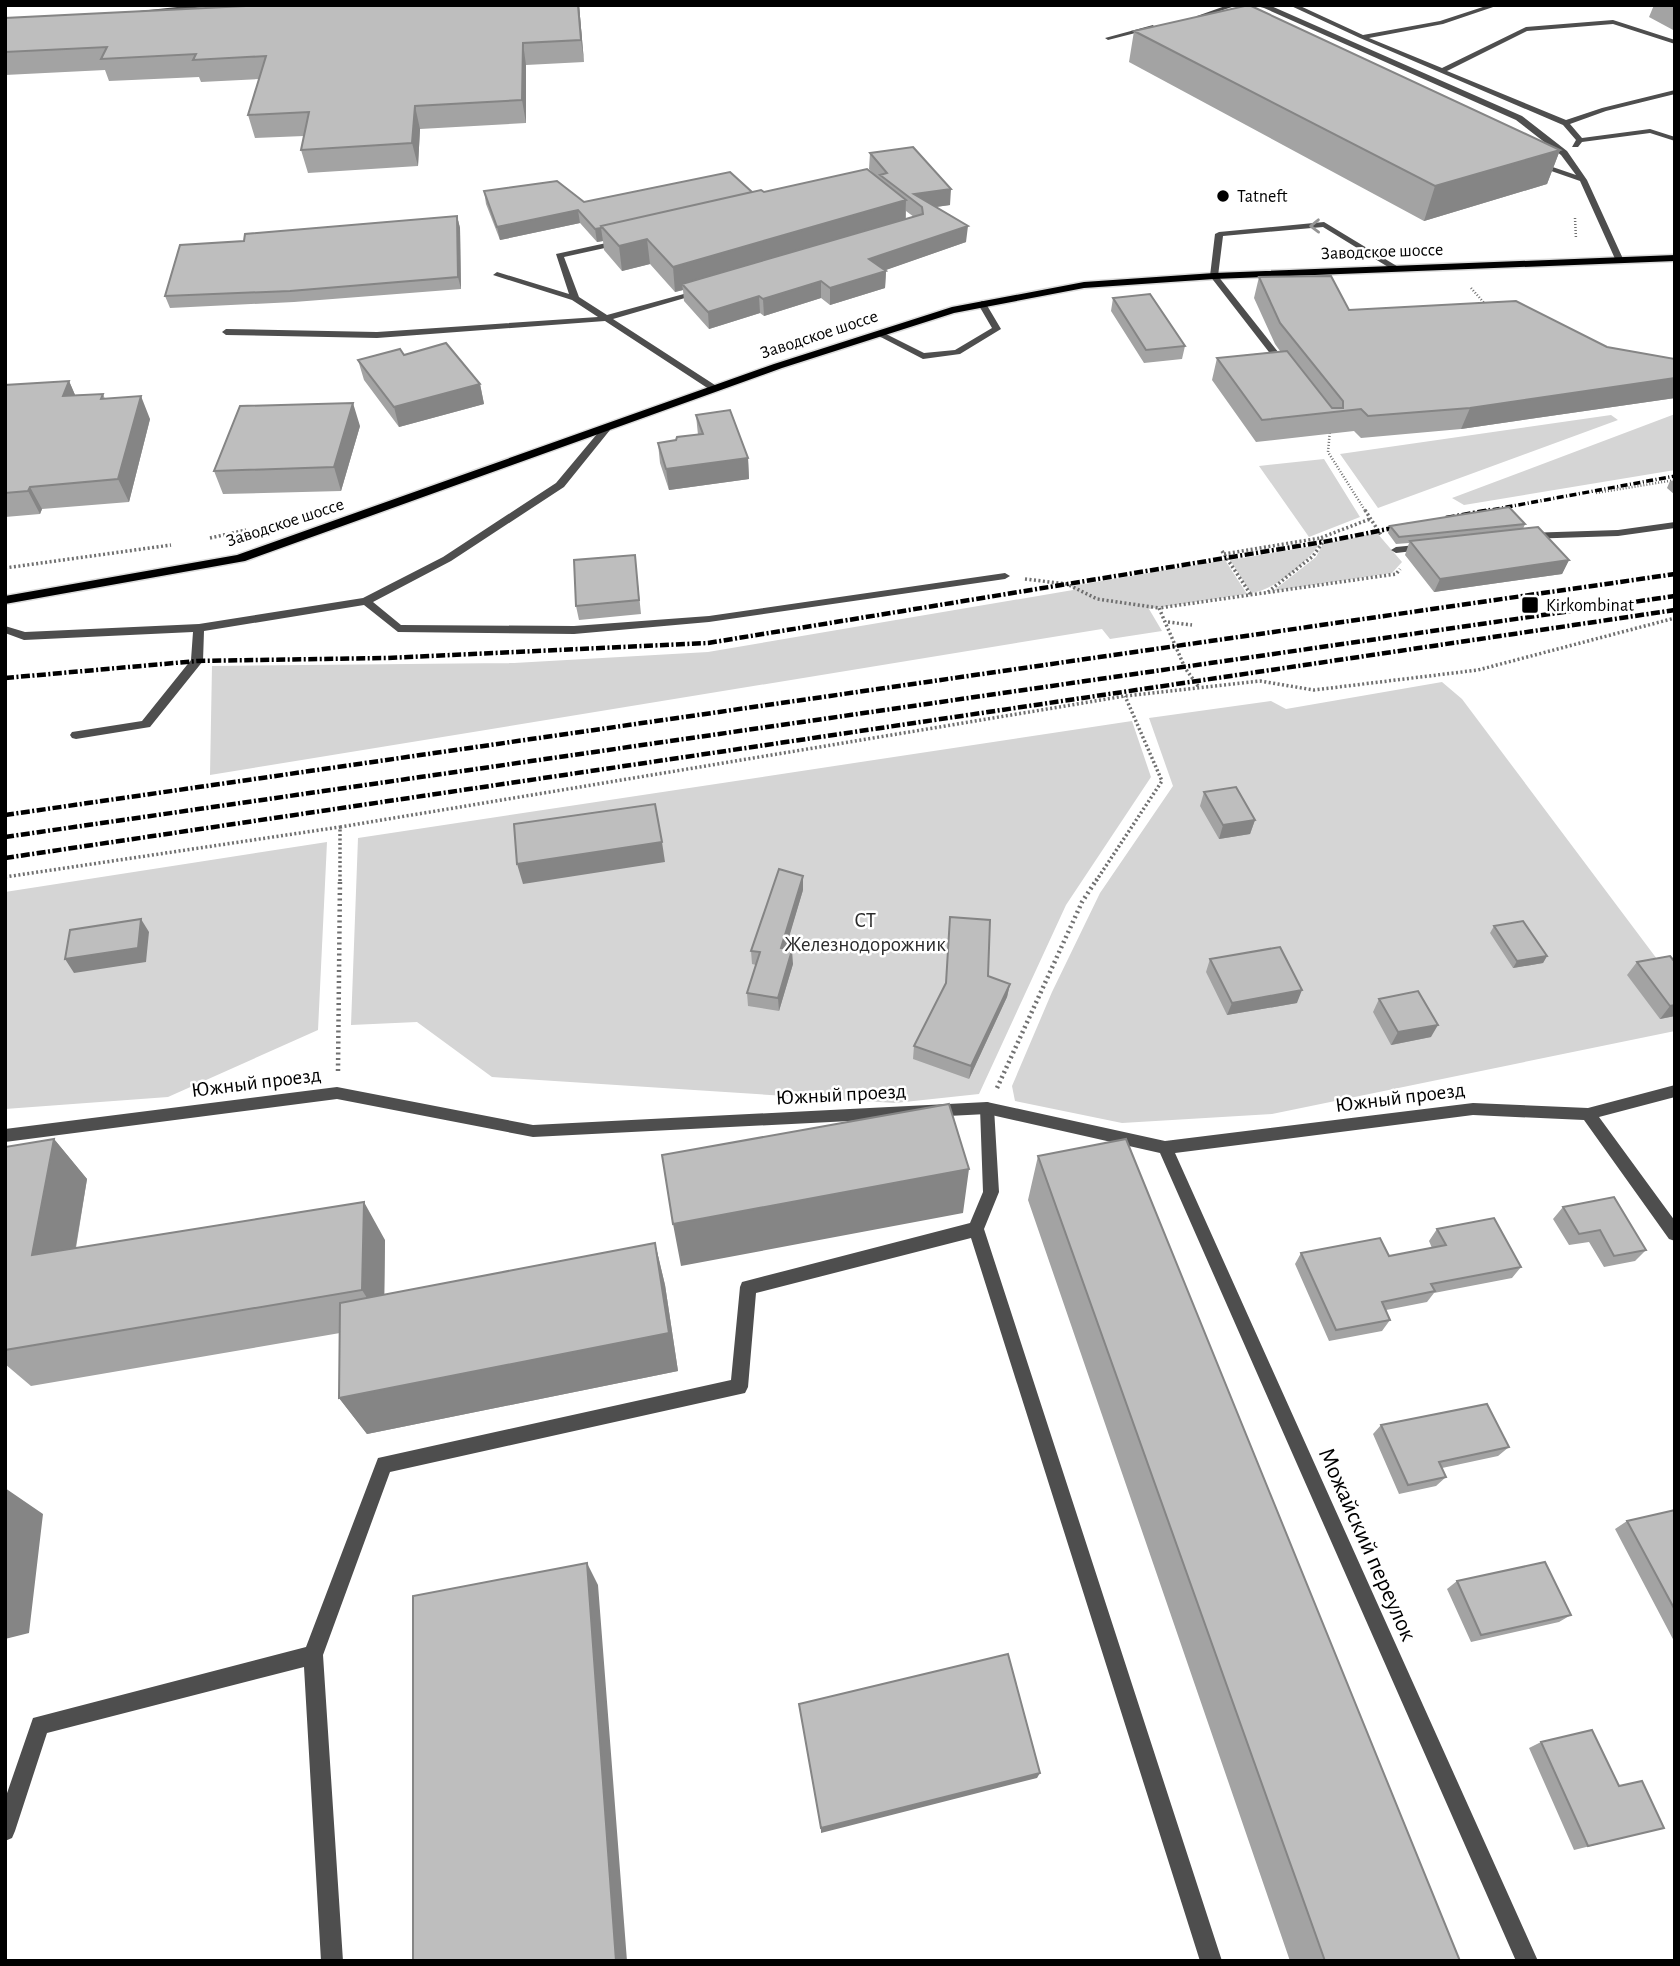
<svg xmlns="http://www.w3.org/2000/svg" width="1680" height="1966" font-family="'Alegreya Sans',sans-serif">
	<rect width="100%" height="100%" fill="#fff"/>
	<path fill="#d5d5d5" d="M1675,414V470L1464,505L1452,498Z
		M1611,415L1618,420L1378,508L1340,454Z
		M1324,459L1360,517L1309,537L1259,466Z
		M1377,533L1402,562L1392,573L1273,591L1316,557L1323,544Z
		M1319,545C1304,565 1276,589 1251,593L1230,560Z
		M1225,560L1247,594L1149,609L1162,631L1110,639L1102,629L210,775L212,666L514,663L708,652L1073,590L1072,586Z
		M1442,682L1462,699L1675,983V1031L1272,1114L1122,1123L1015,1101L1012,1086L1052,992L1100,893L1173,786L1149,718L1271,701L1286,709Z
		M1132,721L1151,777L1066,905L979,1094L895,1103L492,1077L417,1022L351,1025L358,838Z
		M327,842L318,1030L168,1097L5,1109V892Z"/>
	<g fill="none" stroke-linecap="round" stroke-linejoin="round">
		<g stroke="#dbdbdb" stroke-width="3">
			<path id="primary" d="M1675,255V261L1214,279L1084,288L954,313L782,368L245,561L5,604V596L237,555L774,364L952,307L1084,282L1214,273Z"/>
		</g>
		<path stroke="#707070" stroke-width="2.5" stroke-dasharray="1 2" stroke-linecap="butt" d="M1575,218L1576,239
			M1471,288L1486,305
			M1330,430L1328,452L1366,512
			M1596,493L1675,480"/>
		<path stroke="#707070" stroke-width="3.5" stroke-dasharray="2 2.5" stroke-linecap="butt" d="M1365,510L1381,535
			M210,538L246,530
			M1222,551L1251,595
			M1224,554L1320,538
			M5,568L171,545
			M1025,579L1067,584L1097,599L1159,608
			M1268,592L1313,556L1323,542L1320,538L1370,519
			M1168,622L1192,625
			M1198,686L1185,668L1159,608L1396,574L1400,569
			M5,877L340,827
			M340,881V827L1125,696L1260,681L1314,690L1478,670L1675,618
			M1096,881L1162,781L1125,696"/>
		<path stroke="#707070" stroke-width="4.5" stroke-dasharray="2 3.5" stroke-linecap="butt" d="M338,1071L340,879
			M997,1088L1082,902L1097,879"/>
		<path fill="#4e4e4e" fill-rule="evenodd" d="M196,5H226L133,14L130,12Z
			M1228,5H1238L1202,17L1197,16Z
			M1253,5H1269L1522,116L1567,151L1587,180L1624,261L1623,263L1616,261L1580,181L1531,164L1538,162L1576,175L1561,155L1516,120L1264,8Z
			M1289,5H1298L1363,35L1440,21L1489,5H1499L1443,24L1369,38L1442,68L1526,27L1613,20L1675,40V44L1613,24L1527,31L1447,71L1566,120L1602,108L1675,90V94L1606,111L1570,124L1582,138L1650,129L1675,137V141L1650,133L1582,142L1578,147H1572L1576,140L1563,125L1360,38Z
			M1153,25L1155,28L1108,40L1105,38Z
			M1324,222L1400,268L1393,270L1323,227L1223,236L1218,276L1290,367L1282,369L1210,276L1215,234L1219,232Z
			M620,240H623V244L564,257L579,297L607,315L702,289V293L613,319L718,387V391H712L605,321L377,338L226,335L222,332L226,329L377,332L598,317L572,300L493,275L497,272L569,294L556,254Z
			M982,301L985,302L1001,329L960,354L923,359L873,333L880,331L924,353L955,350L992,328L978,304Z
			M605,427L610,430L564,487L451,561L373,602L401,625L574,626L709,616L1005,573L1010,576L1005,579L709,622L574,634L398,632L364,605L204,631L203,661L150,727L76,739L72,738L70,735L72,732L142,721L191,660L193,632L24,640L5,633V626L25,632L199,624L363,598L443,557L556,483L602,428Z
			M1675,522V528L1618,536L1526,539L1521,536L1526,533L1618,530Z
			M1426,544L1431,547L1430,549L1396,553L1391,550L1396,547Z
			M987,1102L992,1104L994,1108L999,1192L984,1229L1222,1961H1200L971,1238L756,1293L748,1387L745,1393L390,1472L323,1655L343,1961H321L304,1667L47,1733L15,1831L12,1838L5,1841V1799L33,1718L306,1647L378,1458L731,1380L740,1287L742,1282L970,1223L983,1192L980,1108L982,1104Z"/>
		<path fill="#4e4e4e" fill-rule="evenodd" d="M1675,1085V1097L1599,1117L1675,1221V1241L1669,1239L1584,1120L1473,1115L1175,1153L1538,1961H1516L1160,1153L987,1114L533,1137L337,1099L5,1142V1129L337,1087L533,1125L987,1102L1165,1141L1473,1103L1588,1108Z"/>
		<use href="#primary" fill="#000" fill-rule="evenodd"/>
		<path stroke="#000" stroke-width="3.5" stroke-dasharray="7 2.5 1 2.5" stroke-linecap="butt" d="M1480,512L1675,476"/>
		<path stroke="#000" stroke-width="4.5" stroke-dasharray="9 2.5 2 2.5" stroke-linecap="butt" d="M1446,518L1490,510
			M5,678L197,661L388,658L708,643L1323,542L1408,525
			M5,815L1675,574
			M5,837L1675,596
			M5,858L1675,610"/>
	</g>
	<path fill="#a3a3a3" fill-rule="evenodd" d="M265,5H579L584,62L526,65V123L420,129L418,166L308,173L301,150L304,136L255,138L248,115L259,79L201,82L199,77L109,81L105,70L5,75V18Z
		M1654,5H1675V31L1649,17Z
		M1134,31L1560,150L1547,184L1424,221L1129,62Z
		M870,153L950,205L935,207L966,242L885,270L886,271L885,288L830,305L821,298L764,316L760,313L709,329L684,301L683,290L675,292L650,264L622,271L604,250L603,241L597,242L580,223L500,240L486,204L484,191L584,202L764,192L876,177L869,169ZM906,211L914,217L906,219Z
		M457,216L460,228L461,289L294,302L170,308L165,296L244,241Z
		M1259,277L1349,310L1607,347L1675,359V398L1461,429L1361,438L1354,431L1256,442L1212,380L1217,358L1280,351L1275,344L1254,298Z
		M1113,298L1185,346L1182,359L1144,363L1111,311Z
		M404,355L480,384L484,404L399,427L364,380L358,360Z
		M69,381L75,395L103,394L105,399L150,419L129,502L42,509L40,514L5,517V385Z
		M696,415L748,458L749,479L669,490L660,463L658,443L676,440L698,435Z
		M360,426L341,491L223,494L214,471Z
		M1675,480V495L1667,488L1670,481Z
		M1525,524L1523,529L1569,560L1562,574L1434,592L1405,555L1409,543L1396,544L1388,533L1390,526Z
		M635,555L641,614L579,620L576,606Z
		M1204,792L1255,820L1250,834L1219,839L1200,806Z
		M803,890L785,949L793,964L779,1011L748,1006L747,993L756,965L752,964L751,951Z
		M1494,926L1547,956L1543,963L1513,968L1490,933Z
		M1670,956L1675,1016L1660,1019L1627,975L1637,962Z
		M1210,959L1297,1003L1227,1015L1206,972Z
		M988,976L1010,984L1007,997L969,1079L913,1059L914,1046Z
		M1379,999L1431,1037L1391,1045L1373,1012Z
		M54,1139L87,1179L76,1248L385,1240L384,1295L655,1243L665,1285L678,1371L367,1434L339,1398L340,1333L31,1386L5,1364V1147Z
		M1038,1156L1460,1961H1290L1028,1200Z
		M1563,1207L1646,1250L1635,1261L1604,1267L1589,1242L1569,1245L1553,1219Z
		M1437,1229L1521,1267L1512,1278L1434,1293L1427,1302L1386,1310L1390,1320L1382,1331L1329,1341L1295,1264L1301,1253L1389,1256L1432,1248L1429,1241Z
		M1381,1425L1509,1447L1498,1456L1442,1468L1446,1477L1436,1486L1399,1494L1373,1434Z
		M1675,1510V1643L1615,1529L1627,1521Z
		M1457,1581L1571,1615L1559,1622L1471,1642L1447,1589Z
		M1541,1742L1664,1828L1574,1850L1529,1748Z"/>
	<path fill="#858585" d="M578,5H579L584,62L581,40Z
		M523,43L526,65V123L522,100Z
		M415,106L420,129L418,166L412,143Z
		M1560,150L1547,184L1424,221L1435,186Z
		M951,189L950,205L922,209V207L914,194Z
		M906,200L905,225L682,284L683,290L675,292L673,267Z
		M578,210L580,223L500,240L497,227Z
		M457,216L460,228L461,289L458,277Z
		M968,226L966,242L869,276V259Z
		M601,228L603,241L597,242L595,229Z
		M647,239L650,264L622,271L619,246Z
		M886,271L885,288L830,305V288Z
		M821,281V298L764,316L763,299Z
		M759,296L760,313L709,329L708,312Z
		M1675,378V398L1461,429L1470,408Z
		M69,381L79,404L63,396Z
		M480,384L484,404L399,427L394,407Z
		M141,396L150,419L129,502L118,479Z
		M353,403L360,426L341,491L334,467Z
		M748,458L749,479L669,490L666,469Z
		M30,487L42,509L40,514L28,491Z
		M1569,560L1562,574L1434,592L1440,579Z
		M1255,820L1250,834L1219,839L1223,825Z
		M662,842L665,862L523,884L517,864Z
		M803,876V890L782,961L781,948Z
		M141,919L149,932L146,962L74,973L65,959Z
		M792,950L793,964L779,1011L778,998Z
		M1547,956L1543,963L1513,968L1517,961Z
		M1010,984L1007,997L969,1079L971,1066Z
		M1302,990L1297,1003L1227,1015L1232,1003Z
		M1675,1005V1016L1660,1019L1670,1006Z
		M1438,1025L1431,1037L1391,1045L1398,1032Z
		M54,1139L87,1179L68,1292L32,1255Z
		M969,1169L963,1213L681,1266L673,1224Z
		M364,1202L385,1240L384,1325L362,1290Z
		M655,1243L665,1285L678,1371L367,1434L339,1398Z
		M5,1488L43,1514L29,1633L5,1639Z
		M587,1563L598,1585L627,1961H616Z
		M1040,1773L1037,1778L821,1833V1828Z"/>
	<path fill="#bebebe" stroke="#858585" stroke-width="2" d="M265,5H578L581,40L523,43L522,100L415,106L412,143L301,150L309,112L248,115L266,56L193,60L196,54L101,59L107,47L5,52V18Z
		M1249,5L1560,150L1435,186L1134,31Z
		M913,147L951,189L914,194L968,226L869,259L886,271L830,288L821,281L763,299L759,296L708,312L682,284L923,214L922,207L880,175L887,173L870,153Z
		M867,169L906,200L673,267L647,239L619,246L601,226L761,190L764,192Z
		M730,172L752,192L601,226V228L595,229L578,210L497,227L484,191L557,181L584,202Z
		M457,216L458,277L290,291L165,296L180,245L244,241L245,234Z
		M1331,276L1349,310L1516,301L1607,347L1675,359V378L1470,408L1368,416L1361,409L1262,420L1217,358L1287,351L1332,408H1343V401L1280,323L1259,277Z
		M1150,294L1185,346L1146,350L1113,298Z
		M446,343L480,384L394,407L358,360L400,349L404,355Z
		M69,381L63,396L103,394L101,399L141,396L118,479L30,487L28,491L5,493V385Z
		M353,403L334,467L214,471L240,406Z
		M730,410L748,458L666,469L658,443L676,440L677,437L703,434L696,415Z
		M1509,507L1525,524L1399,537L1390,526Z
		M1538,527L1569,560L1440,579L1410,541Z
		M635,555L639,600L576,606L574,560Z
		M1236,787L1255,820L1223,825L1204,792Z
		M655,804L662,842L517,864L514,824Z
		M779,869L803,876L781,948L792,950L778,998L747,993L760,952L751,951Z
		M950,917L990,920L988,976L1010,984L971,1066L914,1046L946,983Z
		M141,919L138,948L65,959L70,930Z
		M1523,921L1547,956L1517,961L1494,926Z
		M1280,947L1302,990L1232,1003L1210,959Z
		M1670,956L1675,962V1005L1670,1006L1637,962Z
		M1418,991L1438,1025L1398,1032L1379,999Z
		M949,1104L969,1169L673,1224L662,1155Z
		M54,1139L32,1255L364,1202L362,1290L5,1350V1147Z
		M1126,1139L1460,1961H1325L1038,1156Z
		M1614,1197L1646,1250L1614,1256L1600,1230L1579,1234L1563,1207Z
		M1494,1218L1521,1267L1431,1284L1435,1291L1382,1302L1390,1320L1336,1330L1301,1253L1380,1238L1389,1256L1446,1245L1437,1229Z
		M655,1243L669,1333L339,1398L340,1303Z
		M1487,1404L1509,1447L1439,1462L1446,1477L1408,1485L1381,1425Z
		M1675,1510V1610L1627,1521Z
		M1545,1562L1571,1615L1481,1635L1457,1581Z
		M587,1563L616,1961H413V1596Z
		M1008,1654L1040,1773L821,1828L799,1704Z
		M1592,1730L1619,1786L1642,1781L1664,1828L1588,1846L1541,1742Z"/>
	<defs><path id="oneway-chevron" d="M-2-3.5L2.5 0L-2 3.5" fill="none" stroke-width="1.6" stroke-linecap="round" stroke-linejoin="round" transform="scale(1.75)"/></defs>
	<use stroke="#959595" href="#oneway-chevron" transform="translate(1315 226) rotate(179)"/>
	<g fill="#000" stroke="#fff" stroke-width="2.5">
		<circle cx="1223" cy="196" r="7"/>
		<rect x="1521" y="596" width="18" height="18" rx="3.5"/>
	</g>
	<g text-anchor="middle" stroke-width="5" stroke-linejoin="round" paint-order="stroke">
		<g font-size="18" fill="#000" stroke="#fff" text-anchor="start">
			<text x="1237" y="202">Tatneft</text>
			<text x="1546" y="611">Kirkombinat</text>
		</g>
		<g font-size="18" fill="#000" stroke="#fff">
			<text transform="translate(1382 251) rotate(-2)" y="6">Заводское шоссе</text>
			<text transform="translate(819 334) rotate(-18)" y="6">Заводское шоссе</text>
			<text transform="translate(285 522) rotate(-18)" y="6">Заводское шоссе</text>
		</g>
		<g font-size="21" fill="#2c2c2c" stroke="#fff">
			<text x="865" y="927">СТ<tspan x="865" dy="24">Железнодорожник</tspan></text>
		</g>
		<g font-size="21" fill="#000" stroke="#fff">
			<text transform="translate(256 1082) rotate(-7)" y="7">Южный проезд</text>
			<text transform="translate(841 1094) rotate(-3)" y="7">Южный проезд</text>
			<text transform="translate(1400 1097) rotate(-7)" y="7">Южный проезд</text>
		</g>
		<g font-size="24" fill="#000" stroke="#fff">
			<text transform="translate(1368 1544) rotate(66)" y="8">Можайский переулок</text>
		</g>
	</g>
	<rect width="1680" height="1966" fill="none" stroke="#000000" stroke-width="14"/>
</svg>
